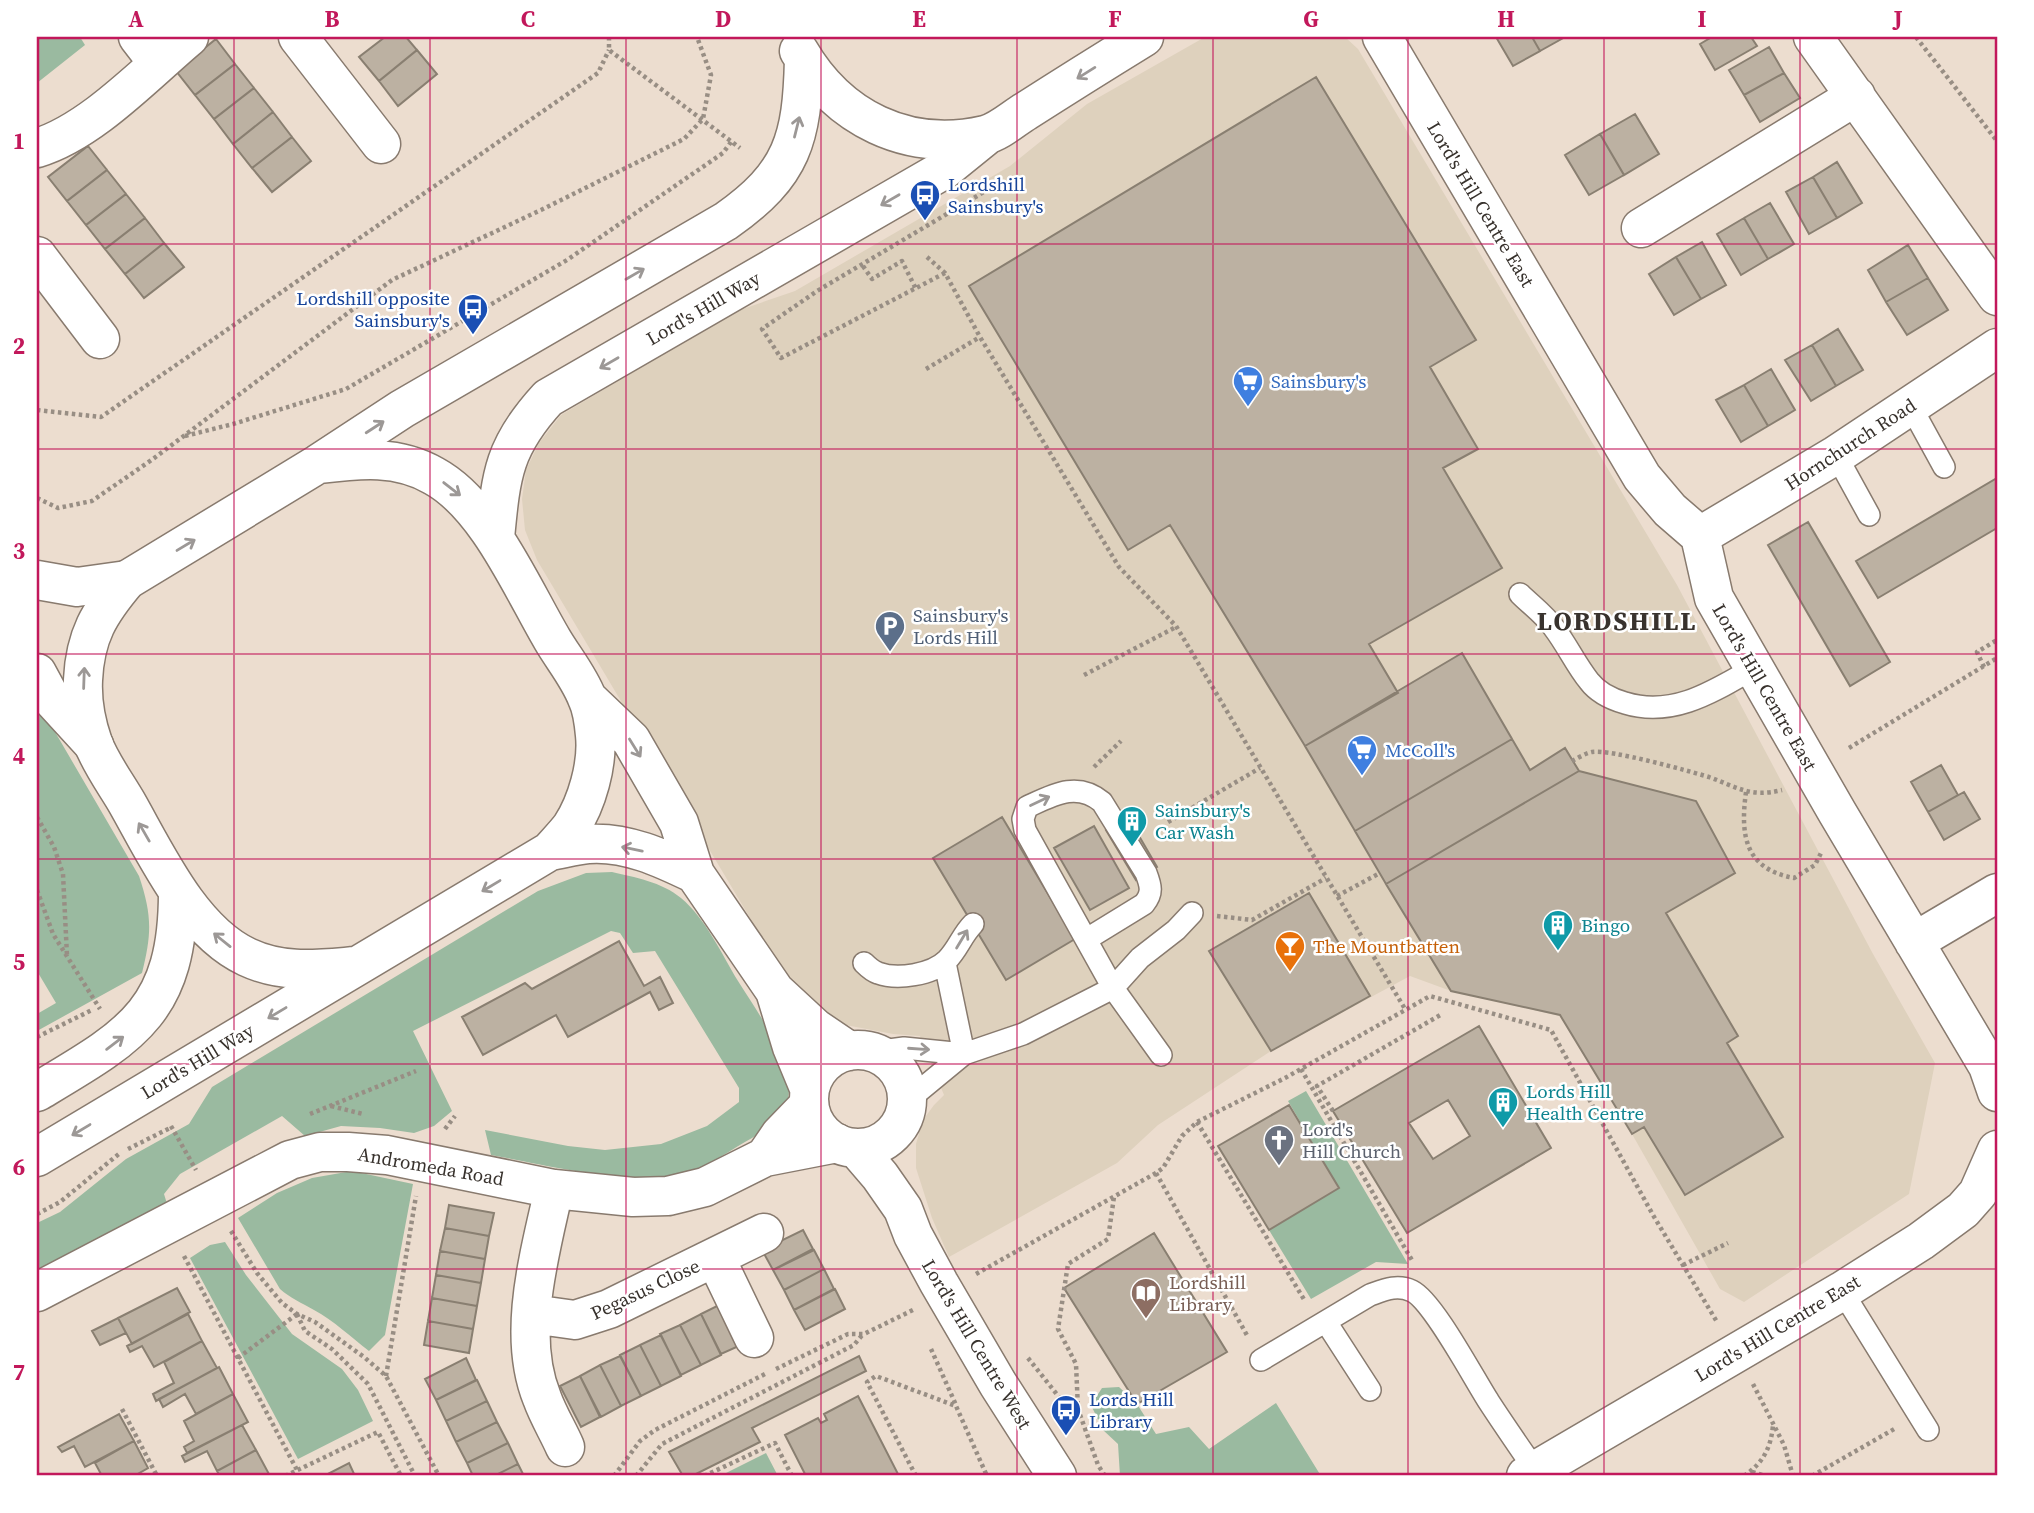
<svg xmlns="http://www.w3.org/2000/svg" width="2034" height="1513" font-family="'Source Serif 4',serif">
	<rect width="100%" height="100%" fill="#ecddcf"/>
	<path fill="#ded1bd" d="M1205,37H1345L1358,49L1677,585L1873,954L1935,1063L1909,1194L1744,1302L1720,1289L1632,1134L1560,1016L1451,991L1410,976L1271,1051L1158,1125L1117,1163L949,1257L932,1218L916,1168V1144L923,1120L934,1105L944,1095L920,1036L893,1034L830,1022L799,992L759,933L537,560L525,530L522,499L526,470L539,443L561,415L734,312L795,291L1010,166L1087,104Z"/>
	<path fill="#9abaa0" d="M37,37H80L85,45L37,83Z
		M37,701L139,876C152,915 152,933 142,973L37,1031V1014L56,1003L37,971Z
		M612,872C634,877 662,882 681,898C706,919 721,953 738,981C756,1010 786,1051 789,1085C791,1109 771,1126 752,1138C732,1149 712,1164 691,1171C637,1189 547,1165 491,1155L485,1130L568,1146L605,1150L661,1144L707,1126L739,1102V1088L655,951L633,953L620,933L611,931L413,1031L452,1111L434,1126L414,1133L380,1128L341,1126L305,1136L282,1116L180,1174L164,1194L168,1207L37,1272V1223L60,1212L126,1159L189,1124L212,1087L538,891L586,873Z
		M1306,1091L1408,1264L1376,1262L1311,1299L1269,1230L1339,1188L1288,1101Z
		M352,1171L413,1184L385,1335L369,1351C351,1337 334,1321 314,1310C302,1303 290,1298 280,1289L238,1218L277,1193L312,1178Z
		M225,1242L246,1275L292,1334L342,1369L358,1390L373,1421L298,1459L190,1258L210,1245Z
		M1119,1387L1137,1404L1156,1434L1189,1427L1209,1449L1276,1403L1321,1476H1120L1118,1444L1103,1430L1091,1405L1102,1388Z
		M766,1453L778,1476H720Z"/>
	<path fill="#bcb1a2" stroke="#897f71" stroke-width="2" fill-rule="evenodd" d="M385,37H406L417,50L379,81L359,57Z
		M1496,37H1532L1540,51L1513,66Z
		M1532,37H1565L1540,51Z
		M1712,37H1751L1757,46L1715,70L1700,44Z
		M216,39L235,64L195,95L176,71Z
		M1769,47L1784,73L1744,95L1729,70Z
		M417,50L437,74L398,106L379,81Z
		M235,64L254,88L214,119L195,95Z
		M1784,73L1800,98L1760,122L1744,95Z
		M1316,77L1476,340L1430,367L1478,449L1443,468L1502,568L1369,644L1398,693L1305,746L1170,525L1128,550L969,286Z
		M254,88L273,112L233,144L214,119Z
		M273,112L292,137L252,168L233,144Z
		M1635,114L1659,154L1624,175L1600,134Z
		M1600,134L1624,175L1589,195L1565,155Z
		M292,137L311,161L272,192L252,168Z
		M88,146L107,170L67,201L48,177Z
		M1837,162L1862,203L1837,218L1813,177Z
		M107,170L126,194L86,225L67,201Z
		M1813,177L1837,218L1809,234L1786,192Z
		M126,194L145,218L105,249L86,225Z
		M1770,203L1794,244L1768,259L1744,218Z
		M145,218L164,243L125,274L105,249Z
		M1744,218L1768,259L1741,275L1717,234Z
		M1702,242L1726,285L1701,299L1676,257Z
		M164,243L184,267L144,298L125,274Z
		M1908,245L1928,278L1886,302L1868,270Z
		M1676,257L1701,299L1674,315L1649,274Z
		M1928,278L1948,310L1907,335L1886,302Z
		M1838,329L1863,370L1836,386L1812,345Z
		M1812,345L1836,386L1811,401L1785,360Z
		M1771,369L1795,410L1768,426L1744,385Z
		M1744,385L1768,426L1741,442L1716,400Z
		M1997,478V528L1878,598L1856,561Z
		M1808,522L1890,662L1850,686L1768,545Z
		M1462,653L1512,739L1355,831L1305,746Z
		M1512,739L1530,770L1565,748L1579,771L1386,884L1355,831Z
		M1941,765L1958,795L1928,812L1911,782Z
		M1579,771L1696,801L1735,873L1666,913L1738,1036L1727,1043L1783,1137L1685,1195L1644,1127L1632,1134L1560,1015L1451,991L1386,884Z
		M1964,792L1980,819L1944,840L1928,812Z
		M1002,817L1075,939L1006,980L933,858Z
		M1128,817L1157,867L1136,880L1106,830Z
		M1094,826L1129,888L1090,910L1054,848Z
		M1309,893L1370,996L1271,1051L1209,951Z
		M619,941L644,986L660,977L673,1003L659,1010L650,992L568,1037L556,1015L483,1055L462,1017L525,983L532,989Z
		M1479,1026L1551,1148L1407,1233L1333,1111ZM1448,1100L1470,1136L1433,1159L1409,1123Z
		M1289,1105L1339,1188L1269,1230L1218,1146Z
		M449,1205L494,1213L489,1236L445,1228Z
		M445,1228L489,1236L485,1259L440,1251Z
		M803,1230L813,1249L773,1270L762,1250Z
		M1154,1233L1227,1352L1137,1404L1064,1288Z
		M814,1250L824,1269L784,1290L773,1270Z
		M440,1251L485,1259L481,1283L436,1275Z
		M824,1269L834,1289L794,1310L784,1290Z
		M436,1275L481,1283L477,1306L432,1298Z
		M177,1288L190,1312L132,1344L118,1318Z
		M835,1289L845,1309L805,1330L794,1310Z
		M432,1298L477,1306L473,1329L428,1321Z
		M721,1304L741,1345L721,1354L701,1314Z
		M188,1314L202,1341L154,1367L142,1346L130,1352L127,1346Z
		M701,1314L721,1355L701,1365L680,1325Z
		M118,1318L126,1333L100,1345L92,1331Z
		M428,1321L473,1329L469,1353L424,1345Z
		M680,1325L701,1365L681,1375L660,1334Z
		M661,1335L681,1376L661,1386L640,1345Z
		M202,1341L217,1368L156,1401L153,1394L174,1383L164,1362Z
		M640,1345L661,1386L641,1396L620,1355Z
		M620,1356L641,1396L621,1406L600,1365Z
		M859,1356L866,1371L752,1428L760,1442L692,1476H683L669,1452Z
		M466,1358L476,1380L436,1400L425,1379Z
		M600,1365L621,1406L601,1417L580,1376Z
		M219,1367L233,1394L196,1414L185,1394L163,1407L159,1399Z
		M580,1376L600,1417L581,1427L560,1386Z
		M477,1380L487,1401L446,1421L436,1400Z
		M233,1394L248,1422L187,1453L184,1447L194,1441L184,1421Z
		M858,1396L899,1476H806L785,1435L818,1418L821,1423L827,1420L824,1414Z
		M487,1401L497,1422L456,1442L446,1421Z
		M119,1414L134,1441L85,1467L74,1446L62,1452L58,1447Z
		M497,1422L508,1443L467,1463L456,1442Z
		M242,1425L256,1450L217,1471L207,1451L185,1462L182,1456Z
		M134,1441L148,1468L134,1476H102L95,1463Z
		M508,1443L518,1464L494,1476H473L467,1463Z
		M256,1450L270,1476H220L217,1471Z
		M349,1463L355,1476H324Z
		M518,1464L524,1476H494Z"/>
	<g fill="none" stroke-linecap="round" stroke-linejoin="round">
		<g stroke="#887a6e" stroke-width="24">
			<path id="service" d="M1910,405L1944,467
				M1836,455L1869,515
				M1520,594C1531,605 1545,615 1554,628C1567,645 1576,665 1589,681C1598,693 1611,699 1625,703C1673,718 1714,691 1754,668
				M1087,939L1144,904C1153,893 1151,886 1146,873L1102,802C1077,781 1053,795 1027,807L1023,819L1025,830L1113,988L1161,1055
				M864,963C868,967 872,971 878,973C897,980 932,975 947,960C958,949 962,935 973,924
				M945,963L964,1054
				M874,1052L904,1048L964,1054
				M907,1101L964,1054L1023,1034L1113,988L1140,958L1176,930L1192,913
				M1842,1291L1928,1430
				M1326,1322L1370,1390
				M1261,1360L1370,1295C1384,1290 1397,1284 1412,1291C1433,1301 1474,1379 1489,1402C1504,1425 1520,1448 1535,1470"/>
		</g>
		<g stroke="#887a6e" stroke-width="41">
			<path id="minor" d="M138,37L158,63
				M298,37L381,144
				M1382,37L1642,477L1670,510L1700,536L1714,598L1837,812L1988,1066L1997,1092
				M1813,37L1997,296
				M37,148C91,132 146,73 189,37
				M1641,228L1856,96
				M37,256L100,339
				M1700,536L1836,455L1997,348
				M37,580L77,587L127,580
				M37,673L50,697L94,745
				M1914,942L1997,893
				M765,1157L780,1135L809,1105
				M554,1189C540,1253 516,1334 542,1398C548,1415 558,1431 565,1447
				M715,1257L754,1338
				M37,1292L290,1160L320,1152H348L387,1155L554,1189L633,1197L668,1196L705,1187L765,1157L837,1143
				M532,1314L575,1320L609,1309L764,1233
				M1526,1476L1842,1291L1921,1241L1963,1210L1978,1193L1997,1150"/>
		</g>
		<g stroke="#887a6e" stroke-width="41">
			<path id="tertiary" d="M799,51C838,118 907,153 985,135C999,132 1014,118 1026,111C1065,86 1105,61 1144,37
				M495,538C501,475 503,447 548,398L945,169L987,135
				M588,699L631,740L679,823L695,874L775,991L815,1028L849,1051
				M550,851C562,849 576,845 588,844C626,841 662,858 695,874
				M356,966C318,969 283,974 247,957C191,931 156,854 127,803C116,784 101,764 93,743C86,723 82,701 83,680C85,636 99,613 127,580L318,464L402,409L726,221C793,174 802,139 804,59
				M775,991L792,1047L809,1088
				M809 1099a49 49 0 1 1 98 0a49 49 0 1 1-98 0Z
				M37,1092C131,1036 178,1012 178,892
				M856,1148L880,1176L903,1209L913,1235L939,1283L998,1384L1057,1476
				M37,1157L550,851C557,843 565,835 571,827C587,803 598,764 595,735C594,724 592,708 587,698C579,677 563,658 552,639C522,588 487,505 434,476C398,455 360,459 320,464"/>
		</g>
		<path stroke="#988e84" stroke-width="4.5" stroke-dasharray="3.5 3.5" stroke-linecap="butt" d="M609,37V50L740,148
			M1916,37L1997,141
			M927,257L945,273L980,337L1119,567L1176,626L1405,1009
			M863,266L872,279L902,261L916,289
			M945,273L781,358L762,329L817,291L999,183
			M926,369L980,337
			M37,410L101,417L598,73L609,50
			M185,436L233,424L346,389L567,260L723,153L731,142
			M37,498L58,508L92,501L153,459L392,280L541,210L684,139L703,119L711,75L697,37
			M1984,667L1977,652L1997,640
			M1084,675L1176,627
			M1849,748L1997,658
			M1572,761C1578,758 1586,753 1592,752C1610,749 1689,771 1709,777C1737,787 1750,798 1782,790
			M1094,767L1121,741
			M1746,792C1740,836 1745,869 1794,878L1815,865L1821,853
			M37,817L54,847L63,874L67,956
			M1168,822L1260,768
			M37,890L53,934L100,1009
			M1337,896L1380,873
			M1217,916L1252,920L1326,878
			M37,1037L92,1010
			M1301,1069L1413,1262
			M331,1106L363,1114
			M1333,1111L1317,1086L1442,1014
			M310,1114L416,1071
			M1197,1122L1305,1301
			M171,1126L196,1170
			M445,1129L455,1116
			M128,1149L172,1127
			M1156,1173L1248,1337
			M37,1214L60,1202L120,1153
			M231,1231L257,1273L282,1303L297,1314L315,1322L364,1357L386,1376L439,1476
			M184,1256L297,1470
			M1683,1265L1728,1243
			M976,1274L1156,1173L1163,1168L1182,1136L1197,1122L1285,1078L1430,996L1551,1030L1653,1215L1717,1322
			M297,1314L305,1331L332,1349L368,1384L415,1476
			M931,1349L956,1405
			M238,1358L297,1314
			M1028,1358L1063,1402L1078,1409
			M776,1369L848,1334H864L915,1309
			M386,1376L416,1196
			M1753,1384L1784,1445L1793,1476
			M122,1409L157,1476
			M1752,1472L1766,1476
			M285,1476L378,1432L401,1476
			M614,1476L640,1441L655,1430L765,1374
			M636,1476L662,1444L854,1345L863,1334
			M704,1476L775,1443L792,1476
			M916,1476L867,1382L876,1376L956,1406L987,1476
			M1105,1476L1098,1465L1078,1409L1076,1364L1058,1329L1068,1264L1108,1239L1114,1197
			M1744,1476C1763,1463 1771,1448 1773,1425
			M1812,1476L1896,1428"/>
		<use href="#service" stroke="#fff" stroke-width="21"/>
		<use href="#minor" stroke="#fff" stroke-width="38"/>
		<use href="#tertiary" stroke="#fff" stroke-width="38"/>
	</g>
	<defs><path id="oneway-shaft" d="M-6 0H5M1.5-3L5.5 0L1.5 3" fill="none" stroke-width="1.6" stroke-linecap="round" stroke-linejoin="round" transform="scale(1.75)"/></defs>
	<g stroke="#9c9896">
		<use href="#oneway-shaft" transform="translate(1086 73) rotate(148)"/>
		<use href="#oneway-shaft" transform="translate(797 127) rotate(-76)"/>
		<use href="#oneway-shaft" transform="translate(890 200) rotate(150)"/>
		<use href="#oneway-shaft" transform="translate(635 274) rotate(-30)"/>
		<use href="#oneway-shaft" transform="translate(609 363) rotate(150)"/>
		<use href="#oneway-shaft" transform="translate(375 427) rotate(-33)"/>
		<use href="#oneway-shaft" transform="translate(452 489) rotate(38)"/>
		<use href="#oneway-shaft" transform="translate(186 545) rotate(-31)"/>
		<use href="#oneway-shaft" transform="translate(84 678) rotate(-88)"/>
		<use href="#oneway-shaft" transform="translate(635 748) rotate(58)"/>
		<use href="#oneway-shaft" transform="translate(1040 801) rotate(-25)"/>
		<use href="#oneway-shaft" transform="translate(144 832) rotate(-120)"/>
		<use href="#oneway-shaft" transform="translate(632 849) rotate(-168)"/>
		<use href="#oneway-shaft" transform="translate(491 886) rotate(149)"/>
		<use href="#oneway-shaft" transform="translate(962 939) rotate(-59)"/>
		<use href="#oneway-shaft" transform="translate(222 940) rotate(-141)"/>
		<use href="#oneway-shaft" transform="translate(277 1013) rotate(149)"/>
		<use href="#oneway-shaft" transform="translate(115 1043) rotate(-37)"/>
		<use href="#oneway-shaft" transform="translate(919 1049) rotate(4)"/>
		<use href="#oneway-shaft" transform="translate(81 1130) rotate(149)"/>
	</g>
	<path fill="none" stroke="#c2185b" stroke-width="2" stroke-opacity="0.55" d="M234,37V1476M430,37V1476M626,37V1476M821,37V1476M1017,37V1476M1213,37V1476M1408,37V1476M1604,37V1476M1800,37V1476M37,244H1997M37,449H1997M37,654H1997M37,859H1997M37,1064H1997M37,1269H1997"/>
	<defs>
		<g id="bus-pin" transform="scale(1.575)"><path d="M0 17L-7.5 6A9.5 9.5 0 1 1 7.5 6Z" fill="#1a4fb4" stroke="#fff"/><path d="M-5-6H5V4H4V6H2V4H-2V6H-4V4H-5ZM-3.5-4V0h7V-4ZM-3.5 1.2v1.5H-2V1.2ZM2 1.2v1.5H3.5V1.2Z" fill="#fff"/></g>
		<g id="supermarket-pin" transform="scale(1.575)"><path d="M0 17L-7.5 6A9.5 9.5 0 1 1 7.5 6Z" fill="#3f7fe0" stroke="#fff"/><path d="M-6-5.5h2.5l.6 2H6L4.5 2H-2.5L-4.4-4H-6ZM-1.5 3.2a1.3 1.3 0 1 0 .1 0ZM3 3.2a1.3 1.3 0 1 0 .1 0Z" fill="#fff"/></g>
		<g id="parking-pin" transform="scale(1.575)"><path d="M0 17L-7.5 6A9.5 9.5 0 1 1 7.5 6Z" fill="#5c6f8a" stroke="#fff"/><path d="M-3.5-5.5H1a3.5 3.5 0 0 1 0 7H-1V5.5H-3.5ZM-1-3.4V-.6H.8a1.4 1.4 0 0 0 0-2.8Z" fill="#fff"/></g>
		<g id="building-pin" transform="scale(1.575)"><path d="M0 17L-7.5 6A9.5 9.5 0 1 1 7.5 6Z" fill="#0f9aa8" stroke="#fff"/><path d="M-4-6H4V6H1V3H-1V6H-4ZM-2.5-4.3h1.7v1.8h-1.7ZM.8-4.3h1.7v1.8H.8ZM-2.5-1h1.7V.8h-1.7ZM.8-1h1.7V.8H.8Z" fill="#fff"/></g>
		<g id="bar-pin" transform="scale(1.575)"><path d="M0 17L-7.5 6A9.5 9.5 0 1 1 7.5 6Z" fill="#e8710a" stroke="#fff"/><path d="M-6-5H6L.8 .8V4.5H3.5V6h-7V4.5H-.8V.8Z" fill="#fff"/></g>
		<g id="church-pin" transform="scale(1.575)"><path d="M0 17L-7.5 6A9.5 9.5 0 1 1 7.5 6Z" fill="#6b7280" stroke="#fff"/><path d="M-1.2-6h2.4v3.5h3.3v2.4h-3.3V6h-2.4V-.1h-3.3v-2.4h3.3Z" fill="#fff"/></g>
		<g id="library-pin" transform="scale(1.575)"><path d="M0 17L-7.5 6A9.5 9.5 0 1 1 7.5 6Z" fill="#8d6e63" stroke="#fff"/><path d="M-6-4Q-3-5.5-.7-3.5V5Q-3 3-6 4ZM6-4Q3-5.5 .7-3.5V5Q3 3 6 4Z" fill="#fff"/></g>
	</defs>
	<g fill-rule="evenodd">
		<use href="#bus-pin" x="925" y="195"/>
		<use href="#bus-pin" x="473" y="309"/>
		<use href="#supermarket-pin" x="1248" y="381"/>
		<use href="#parking-pin" x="890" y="626"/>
		<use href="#supermarket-pin" x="1362" y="750"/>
		<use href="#building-pin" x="1132" y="821"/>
		<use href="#building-pin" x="1558" y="925"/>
		<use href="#bar-pin" x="1290" y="946"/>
		<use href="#building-pin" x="1503" y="1102"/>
		<use href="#church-pin" x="1279" y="1140"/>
		<use href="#library-pin" x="1146" y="1293"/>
		<use href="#bus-pin" x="1066" y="1410"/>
	</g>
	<g text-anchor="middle" stroke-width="5" stroke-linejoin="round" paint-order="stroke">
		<g font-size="19" fill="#164399" stroke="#fff" text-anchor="start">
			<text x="948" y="191">Lordshill<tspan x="948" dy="22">Sainsbury's</tspan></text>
			<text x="450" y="305" text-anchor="end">Lordshill opposite<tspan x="450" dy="22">Sainsbury's</tspan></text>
			<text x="1089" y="1406">Lords Hill<tspan x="1089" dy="22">Library</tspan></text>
		</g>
		<g font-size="19" fill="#38322d" stroke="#fff">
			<text transform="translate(1481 204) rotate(59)" y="7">Lord's Hill Centre East</text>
			<text transform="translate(703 308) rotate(-30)" y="7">Lord's Hill Way</text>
			<text transform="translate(1850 444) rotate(-33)" y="7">Hornchurch Road</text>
			<text transform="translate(1765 687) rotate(60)" y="7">Lord's Hill Centre East</text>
			<text transform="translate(197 1061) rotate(-31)" y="7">Lord's Hill Way</text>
			<text transform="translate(431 1166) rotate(10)" y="7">Andromeda Road</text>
			<text transform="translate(645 1289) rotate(-25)" y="7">Pegasus Close</text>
			<text transform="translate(1777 1328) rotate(-31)" y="7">Lord's Hill Centre East</text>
			<text transform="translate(977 1344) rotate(59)" y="7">Lord's Hill Centre West</text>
		</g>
		<g font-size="19" fill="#366cbe" stroke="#fff" text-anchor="start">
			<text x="1271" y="388">Sainsbury's</text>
			<text x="1385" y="757">McColl's</text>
		</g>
		<g font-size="19" fill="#4e5e75" stroke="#fff" text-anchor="start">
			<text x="913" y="622">Sainsbury's<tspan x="913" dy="22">Lords Hill</tspan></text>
		</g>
		<g font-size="19" fill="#0d838f" stroke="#fff" text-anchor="start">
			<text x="1155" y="817">Sainsbury's<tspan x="1155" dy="22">Car Wash</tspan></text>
			<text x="1581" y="932">Bingo</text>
			<text x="1526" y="1098">Lords Hill<tspan x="1526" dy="22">Health Centre</tspan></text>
		</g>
		<g font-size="19" fill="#c56008" stroke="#fff" text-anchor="start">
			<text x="1313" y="953">The Mountbatten</text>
		</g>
		<g font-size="19" fill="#5b616d" stroke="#fff" text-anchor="start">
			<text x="1302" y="1136">Lord's<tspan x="1302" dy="22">Hill Church</tspan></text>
		</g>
		<g font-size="19" fill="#785e54" stroke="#fff" text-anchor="start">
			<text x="1169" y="1289">Lordshill<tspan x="1169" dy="22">Library</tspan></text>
		</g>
		<g font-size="26" font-weight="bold" letter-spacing="2" fill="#38322d" stroke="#fff">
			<text x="1617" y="630">LORDSHILL</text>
		</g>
	</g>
	<rect width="2034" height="1513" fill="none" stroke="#ffffff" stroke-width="77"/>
	<rect x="38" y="38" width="1958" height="1436" fill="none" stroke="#c2185b" stroke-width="2.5"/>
	<g font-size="23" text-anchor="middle" font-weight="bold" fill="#c2185b">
		<text x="136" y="27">A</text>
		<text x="332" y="27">B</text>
		<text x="528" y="27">C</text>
		<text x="723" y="27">D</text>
		<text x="919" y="27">E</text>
		<text x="1115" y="27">F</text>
		<text x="1311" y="27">G</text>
		<text x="1506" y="27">H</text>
		<text x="1702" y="27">I</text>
		<text x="1898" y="27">J</text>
		<text x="19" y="149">1</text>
		<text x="19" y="354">2</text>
		<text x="19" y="559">3</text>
		<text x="19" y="764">4</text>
		<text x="19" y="970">5</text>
		<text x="19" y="1175">6</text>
		<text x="19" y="1380">7</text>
	</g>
</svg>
